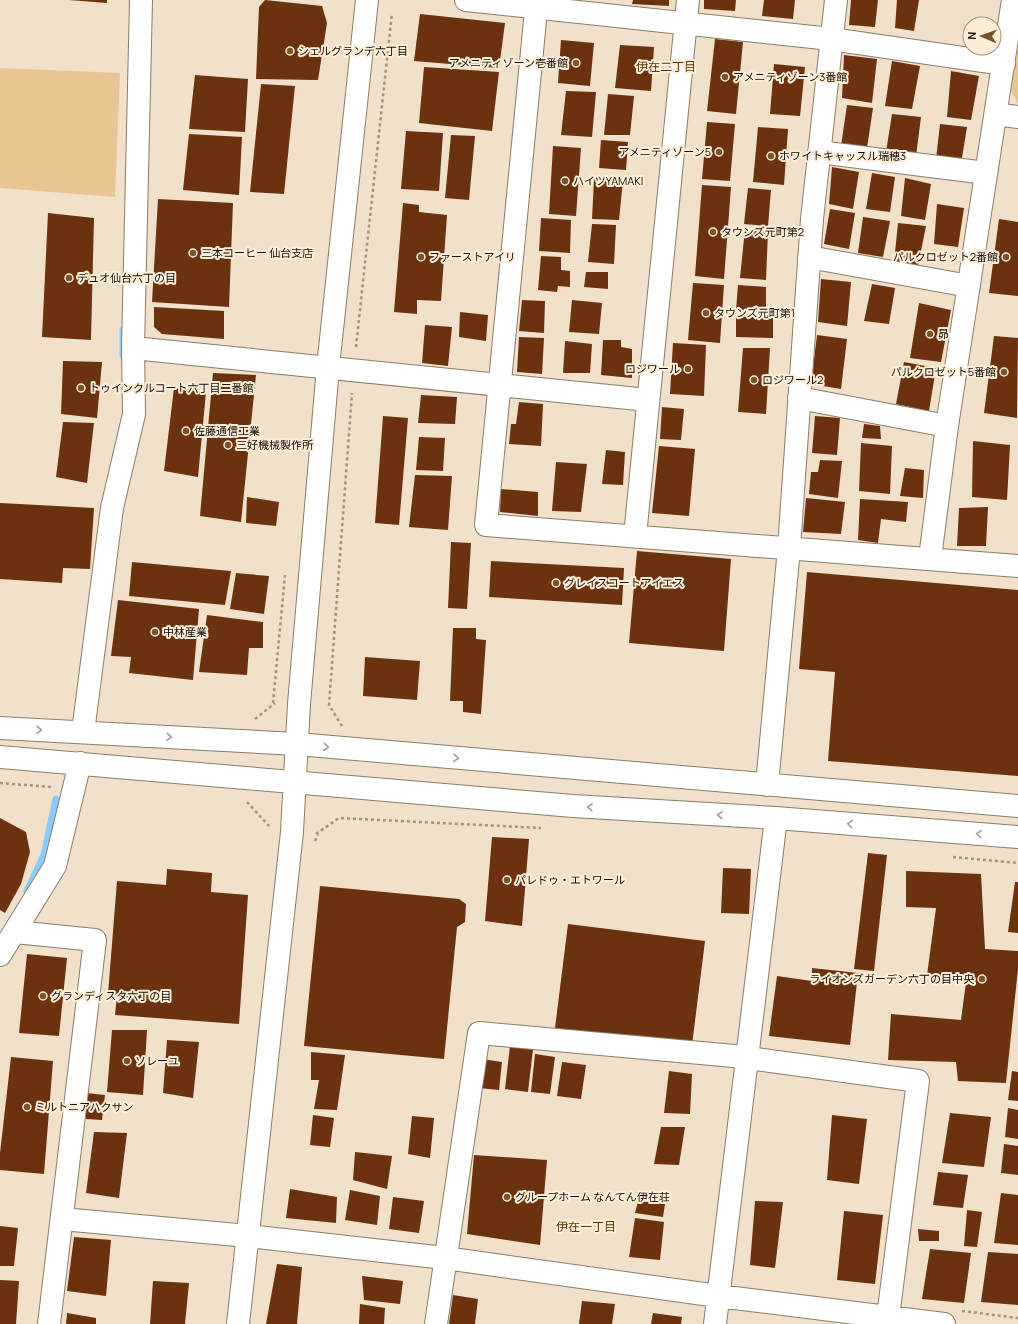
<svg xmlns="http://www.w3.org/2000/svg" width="1018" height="1324" font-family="Manrope,'Noto Sans JP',sans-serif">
	<rect width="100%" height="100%" fill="#f1e1ca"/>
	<path fill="#e9c594" d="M1018,45V104L1011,91Z
		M0,68L120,73L115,197L0,188Z"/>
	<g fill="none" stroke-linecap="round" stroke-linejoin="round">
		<path stroke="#8acdfc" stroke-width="7" d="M123,355V330
			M27,891L44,855L56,799"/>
	</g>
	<path fill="#6c310e" d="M69,0H107V3Z
		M265,0L322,6L327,23L318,80L256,79L259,7Z
		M633,0H669V6L632,4Z
		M704,0H736L735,11L704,9Z
		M764,0H795L793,19L762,16Z
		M851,0H878L875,27L849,25Z
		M897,0H919L914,31L895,28Z
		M420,14L505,23L499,68L414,61Z
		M715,39L743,42L736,114L707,111Z
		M561,40L594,43L590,86L558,83Z
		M620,45L654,47L651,91L615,88Z
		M844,55L877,59L872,103L842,98Z
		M892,61L920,66L912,109L885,106Z
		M774,64L805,67L800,116L770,114Z
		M424,67L499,72L492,131L419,123Z
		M951,71L979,76L971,120L947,117Z
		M195,75L248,79L245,132L189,129Z
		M261,84L295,86L284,194L250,192Z
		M566,91L596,92L592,137L561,135Z
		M608,94L634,96L630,135H604Z
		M847,105L873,108L867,148L841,146Z
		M892,114L921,117L916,156L886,152Z
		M707,122L735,124L730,181L702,179Z
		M940,124L967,127L961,164L936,159Z
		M758,127L788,129L784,185L753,182Z
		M406,131L443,133L439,191L401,189Z
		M189,134L242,137L239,195L183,190Z
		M451,135L475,136L469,200L445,198Z
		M601,140L628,142L626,170L599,168Z
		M553,146L581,148L576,216L549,214Z
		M832,167L859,172L853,209L829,204Z
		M872,173L895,177L890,212L866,209Z
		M905,178L931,184L925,220L901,216Z
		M594,179L623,181L619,220L592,219Z
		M702,185L731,187L724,279L695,276Z
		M748,188L771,190L768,226L744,224Z
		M158,199L233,203L229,307L152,302Z
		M403,203L419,205V212L447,215L441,301L417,300V314L394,312Z
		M937,204L964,208L958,247L934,244Z
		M830,209L855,213L849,249L824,244Z
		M48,213L94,218L91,340L42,337Z
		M863,217L890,221L883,257L858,253Z
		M541,218L571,220L570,253L539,251Z
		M999,219L1018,222V296L989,293Z
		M898,223L926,226L918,266L894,262Z
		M592,224L616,225L614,264L588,262Z
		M745,229L768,232L766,280L740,278Z
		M541,256L561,257V270L570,271V287L558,286L557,292L538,290Z
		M586,272H608V289L584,287Z
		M821,279L851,282L847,326L818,322Z
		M693,283L724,285L720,343L688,340Z
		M872,284L895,288L889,324L864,321Z
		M738,285L766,287V311L736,310Z
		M522,300L545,301L544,333L519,331Z
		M572,300L602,303L599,334L569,332Z
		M919,303L951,310L941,362L910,358Z
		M154,307L224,311V339L162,334L154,327Z
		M460,312L488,315L486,341L459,337Z
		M736,316L773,318V338L736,337Z
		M425,325L452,327L448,366L422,363Z
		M817,335L847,339L841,389L811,384Z
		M994,336L1018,338L1017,418L984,413Z
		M519,337L544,338L542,374L517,372Z
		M603,340H621V347L632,349V378L601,375Z
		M565,341L592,344L590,373H563Z
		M673,343L706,345L704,396L670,394Z
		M743,348H770L766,414L738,412Z
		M63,361L102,362L97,418L61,414Z
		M904,362L936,368L929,411L896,404Z
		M213,373L256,375L241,522L200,516Z
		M174,388L206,392L198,477L164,471Z
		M421,395L457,397L455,424L418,423Z
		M519,402L543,404L541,446L509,444L511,424H516Z
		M662,407L684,409L681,440L660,439Z
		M383,416L408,418L399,525L375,523Z
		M815,416L840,418L837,455L812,453Z
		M63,422L94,423L87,483L56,477Z
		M864,424L880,426L881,439L862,438Z
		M419,437L445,438L443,471L416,470Z
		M973,441L1010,445L1007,500L972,497Z
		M861,443L892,446L890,494L859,491Z
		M659,446L695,449L689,516L652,513Z
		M606,450L625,452L623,485L602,484Z
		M820,460L842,461L838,498L809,494L811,472H818Z
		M556,462L587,464L581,512L552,511Z
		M905,468L924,470L923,498L900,496Z
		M415,475L452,476L448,530L409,527Z
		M501,489L538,492V516L500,512Z
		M247,497L279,502L276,526L246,523Z
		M806,498L845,502L841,534L803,532Z
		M860,499L908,502L906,522L881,519L878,543L858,540Z
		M0,503L94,508L90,569L63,568L62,583L0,579Z
		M988,507L986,546H957L959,508Z
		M451,542L471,543L467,609L448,608Z
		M637,551L731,559L724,651L629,643Z
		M491,561L624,568L622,605L489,597Z
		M132,562L231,571L225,605L129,596Z
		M807,572L1018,590V776L828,761L835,672L799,669Z
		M236,573L269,576L264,614L230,609Z
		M118,600L199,609L193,680L129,673L131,657L111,656Z
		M207,615L263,622V648H249L247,675L199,672Z
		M453,628H476V639L486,640L481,714L463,712V701H450Z
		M365,657L420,661L417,700L363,696Z
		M0,818L26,832L30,852L21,884L5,913L0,910Z
		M492,837L529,839L522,926L485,921Z
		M868,853L887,855L874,971L854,969Z
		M723,868L751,869L749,914L721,913Z
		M167,869L212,873L211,892L248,895L239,1024L115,1015L117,995L108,994L117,881L166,885Z
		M906,871L981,874L985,949L1018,951V969L1006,1083L958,1081L956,1062L888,1060L891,1014L961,1020L966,982L927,975L936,908L906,907Z
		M1015,882H1018V933L1008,932Z
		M320,886L459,899L466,904L465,922L457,927L444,1059L304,1046Z
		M568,924L705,941L692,1045L555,1028Z
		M27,954L67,958L59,1036L19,1033Z
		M812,968L858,973L850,1045L769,1036L777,976L812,981Z
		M112,1030H147L143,1095L107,1092Z
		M167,1040L199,1042L193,1098L163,1093Z
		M510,1046L533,1049L528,1092L505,1089Z
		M311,1052L345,1055L337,1110L314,1109L319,1080H311Z
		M535,1054L555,1057L550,1094L531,1092Z
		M11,1057L53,1061L44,1174L0,1170V1153Z
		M482,1059L502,1062L499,1090L479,1088Z
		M562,1062L586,1065L581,1099L557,1096Z
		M669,1071L692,1074L690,1114L664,1113Z
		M1012,1071L1018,1072V1101L1008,1100Z
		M86,1093L105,1095L102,1120L86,1119Z
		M1008,1108L1018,1110V1139L1005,1137Z
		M950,1113L991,1117L984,1167L942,1163Z
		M313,1115L334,1118L330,1147L310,1145Z
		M832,1115L867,1119L859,1184L827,1180Z
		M412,1116L434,1118L430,1158L408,1154Z
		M661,1127H685L679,1165L654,1164Z
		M94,1132L127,1133L119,1198L86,1193Z
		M1004,1144L1018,1146V1175L1001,1173Z
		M355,1152L392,1156L387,1189L353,1180Z
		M474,1155L547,1160L540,1245L467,1234Z
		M938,1172L968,1175L963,1208L933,1205Z
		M290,1189L337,1197L336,1223L286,1218Z
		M350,1190L380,1196L377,1225L345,1220Z
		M1001,1193L1018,1195V1245L994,1243Z
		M393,1197L424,1201L419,1233L389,1229Z
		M638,1201L665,1204L663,1217L635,1213Z
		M755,1201L783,1202L775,1268L750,1265Z
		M967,1210L982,1212L977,1247L964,1246Z
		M844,1211L883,1215L875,1284L837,1280Z
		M635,1218L664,1222L660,1260L629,1257Z
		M0,1226L18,1228L14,1266H0Z
		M918,1229L939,1231V1241H919Z
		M74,1237L111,1240L106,1296L67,1291Z
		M930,1249L971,1253L964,1303L922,1299Z
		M988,1252L1018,1254V1305L981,1302Z
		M277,1264L302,1267L297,1324H266Z
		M362,1276L403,1281L400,1304L364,1300Z
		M0,1280L19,1281L16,1324H0Z
		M153,1281L189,1283L185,1324H150Z
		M453,1295L478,1299L475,1324H449Z
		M582,1301L615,1304L612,1324H579Z
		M360,1304L385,1308L384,1324H359Z
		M67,1313L96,1318V1324H66Z
		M653,1313L682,1317L681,1324H651Z"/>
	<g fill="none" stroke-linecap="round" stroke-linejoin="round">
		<g stroke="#8b7c68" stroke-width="24">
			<path id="minor" d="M466,0L831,39L1004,64
				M537,0L486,525L1018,566
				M996,114L1018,117
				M819,152L986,173
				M809,257L969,286
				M133,348L648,400
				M799,398L947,426
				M635,536L688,0
				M930,558L947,426L1013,0
				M0,728L297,744L1018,806
				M83,732L112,508L134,414L133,348L141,0
				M0,757L573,806L776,818L1018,837
				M767,785L789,548L812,219L836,0
				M15,932L95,940L49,1324
				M0,955L55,866L80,763
				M62,1219L248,1236L445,1258L718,1296L944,1324
				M238,1324L292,832L299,704L328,367L367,0
				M436,1324L479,1033L734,1056L918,1081L888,1317
				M715,1324L776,818"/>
		</g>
		<path stroke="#a09382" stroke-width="2.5" stroke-dasharray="3 3" stroke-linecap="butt" d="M356,347L392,13
			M273,703L285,575
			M255,719L275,703
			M342,726L329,705L352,393
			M0,783L51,787
			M247,802L269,826
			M316,834L339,818L541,828
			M315,841L318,834
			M953,857L1018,863
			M962,1311L1018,1318"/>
		<use href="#minor" stroke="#fff" stroke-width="22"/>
	</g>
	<defs><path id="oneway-chevron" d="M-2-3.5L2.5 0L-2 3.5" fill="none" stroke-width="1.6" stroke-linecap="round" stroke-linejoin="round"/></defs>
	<g stroke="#a09d9b">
		<use href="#oneway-chevron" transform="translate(39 730) rotate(3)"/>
		<use href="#oneway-chevron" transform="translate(169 737) rotate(3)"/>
		<use href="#oneway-chevron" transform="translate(326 747) rotate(6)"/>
		<use href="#oneway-chevron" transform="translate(456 758) rotate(5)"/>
		<use href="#oneway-chevron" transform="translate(590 807) rotate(-176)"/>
		<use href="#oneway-chevron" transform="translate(720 815) rotate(-176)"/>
		<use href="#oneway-chevron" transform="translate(850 824) rotate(-175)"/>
		<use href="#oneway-chevron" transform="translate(979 834) rotate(-175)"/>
	</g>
	<g fill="#78542e" stroke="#ffeed7" stroke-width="1.5">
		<circle cx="290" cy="51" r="4"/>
		<circle cx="576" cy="63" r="4"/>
		<circle cx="725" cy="77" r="4"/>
		<circle cx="719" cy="152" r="4"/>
		<circle cx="771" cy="156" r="4"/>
		<circle cx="565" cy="181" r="4"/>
		<circle cx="713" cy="232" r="4"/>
		<circle cx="193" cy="253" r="4"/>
		<circle cx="421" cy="257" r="4"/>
		<circle cx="1006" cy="257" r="4"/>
		<circle cx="69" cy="278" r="4"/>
		<circle cx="706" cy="313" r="4"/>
		<circle cx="930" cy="334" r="4"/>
		<circle cx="688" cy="369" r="4"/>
		<circle cx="1004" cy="372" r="4"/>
		<circle cx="754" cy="380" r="4"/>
		<circle cx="81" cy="388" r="4"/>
		<circle cx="186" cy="431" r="4"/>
		<circle cx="228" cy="445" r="4"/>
		<circle cx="556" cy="583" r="4"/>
		<circle cx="155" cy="632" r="4"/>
		<circle cx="507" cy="880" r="4"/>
		<circle cx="982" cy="979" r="4"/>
		<circle cx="43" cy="996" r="4"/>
		<circle cx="127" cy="1061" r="4"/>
		<circle cx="27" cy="1107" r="4"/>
		<circle cx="507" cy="1197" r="4"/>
	</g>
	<g text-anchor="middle" stroke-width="4" stroke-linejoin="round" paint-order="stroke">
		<g font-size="11" fill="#110b05" stroke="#ffeed7" text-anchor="start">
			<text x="298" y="55">シェルグランデ六丁目</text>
			<text x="568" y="67" text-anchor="end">アメニティゾーン壱番館</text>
			<text x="733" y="81">アメニティゾーン3番館</text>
			<text x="711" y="156" text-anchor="end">アメニティゾーン5</text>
			<text x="779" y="160">ホワイトキャッスル瑞穂3</text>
			<text x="573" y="185">ハイツYAMAKI</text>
			<text x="721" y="236">タウンズ元町第2</text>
			<text x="201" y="257">三本コーヒー 仙台支店</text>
			<text x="429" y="261">ファーストアイリ</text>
			<text x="998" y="261" text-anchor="end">パルクロゼット2番館</text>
			<text x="77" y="282">デュオ仙台六丁の目</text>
			<text x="714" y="317">タウンズ元町第1</text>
			<text x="938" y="338">昴</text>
			<text x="680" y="373" text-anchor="end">ロジワール</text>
			<text x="996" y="376" text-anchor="end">パルクロゼット5番館</text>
			<text x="762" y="384">ロジワール2</text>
			<text x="89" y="392">トゥインクルコート六丁目二番館</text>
			<text x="194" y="435">佐藤通信工業</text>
			<text x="236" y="449">三好機械製作所</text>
			<text x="564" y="587">グレイスコートアイエス</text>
			<text x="163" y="636">中林産業</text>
			<text x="515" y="884">パレドゥ・エトワール</text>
			<text x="974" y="983" text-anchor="end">ライオンズガーデン六丁の目中央</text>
			<text x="51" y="1000">グランディスタ六丁の目</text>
			<text x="135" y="1065">ソレーユ</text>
			<text x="35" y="1111">ミルトニアハクサン</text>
			<text x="515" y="1201">グループホーム なんてん伊在荘</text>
		</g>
		<g font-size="12" fill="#5b3502" stroke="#ffeed7">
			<text x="666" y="71">伊在二丁目</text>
			<text x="586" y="1231">伊在一丁目</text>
		</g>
	</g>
	<g transform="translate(982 36) rotate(272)"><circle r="19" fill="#ffeed7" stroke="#a09383"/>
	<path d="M0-3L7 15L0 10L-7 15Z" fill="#78542e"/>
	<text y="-6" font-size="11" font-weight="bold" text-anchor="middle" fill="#110b05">N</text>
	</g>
</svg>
